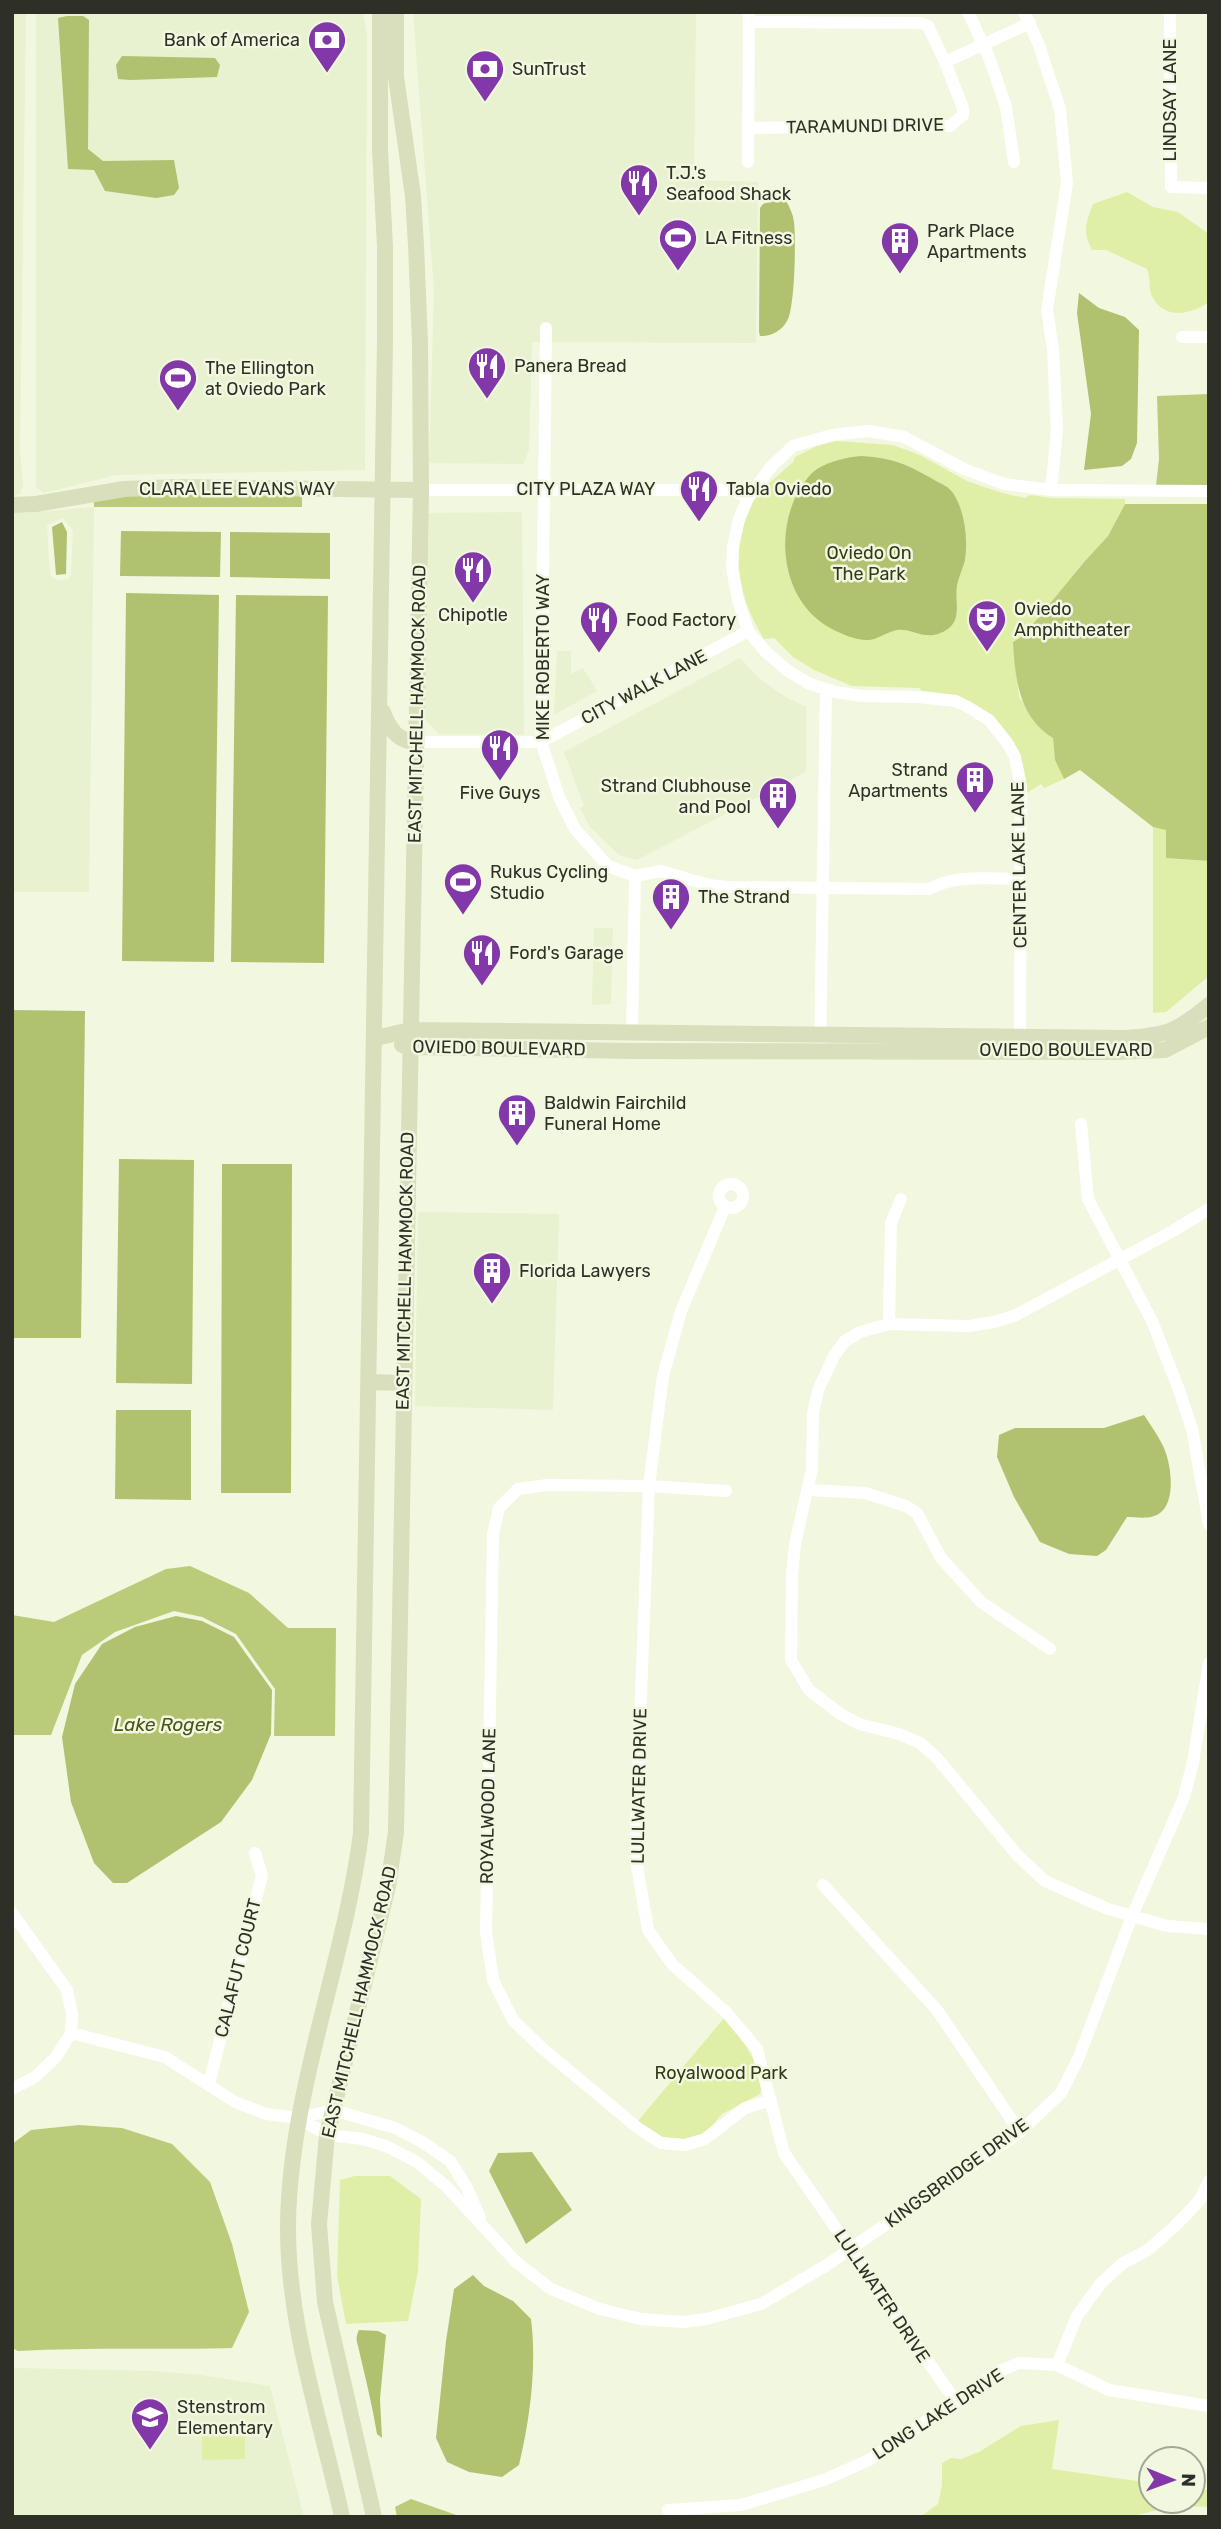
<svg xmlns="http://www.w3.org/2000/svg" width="1221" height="2529" font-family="Rubik,sans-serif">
	<rect width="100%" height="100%" fill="#f1f8df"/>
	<path fill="#e8f1d0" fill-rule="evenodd" d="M12,12H26L20,450L23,486L20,494L12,496Z
		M36,12H363L367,36L365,470L116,475L44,493L36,488Z
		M413,12H696L694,180L758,182L756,343L532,342L529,450L523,464L429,463L434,291Z
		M94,507L89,892H12V510L27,513ZM63,518L73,531L71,575L68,579L57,580L51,577L49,562L47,525Z
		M522,512L524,735L439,734L424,718L426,513Z
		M557,651H571V674L583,668L597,691L554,715Z
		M740,658L760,679L784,696L806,707V772L637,860L619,855L590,827L580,808L584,806L564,752Z
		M594,928H613L611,1004L592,1005Z
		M418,1212L559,1214L553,1410L415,1406Z
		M12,2368L154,2371L201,2375L270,2386L304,2517H12Z"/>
	<path fill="#dfefa7" d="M1127,192L1153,207L1178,212L1209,234V302C1191,315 1163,320 1152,296C1148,288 1151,278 1147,269L1106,250H1092C1082,231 1086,223 1093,204Z
		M836,441L893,445L920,455L967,481L999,492L1025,498L1030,495L1052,498L1125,499V504L1108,536L1085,561L1023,636L1013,642L1019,697L1047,734L1053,738L1055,760L1064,779L1044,788L1041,784L1027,793C1024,731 982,694 922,691L919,688L852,686L814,670L793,657L774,638L764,639C732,587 729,537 763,485H767L793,462L795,457L817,446Z
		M1153,827L1167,830L1166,858L1209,861V976L1166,1012L1153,1013Z
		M724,2018C738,2033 768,2072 760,2094L722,2114L704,2135L685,2140L661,2137L638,2121Z
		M355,2176H390L421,2199L418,2271L408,2321L346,2324L337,2276L340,2180Z
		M1059,2420L1052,2469L1151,2483V2501H1193V2489L1209,2490V2507C1182,2506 1158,2508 1132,2517H920L938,2504L942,2485V2463L951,2458L961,2459L979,2452L1021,2426Z
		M202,2436H245V2459L202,2460Z"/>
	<path fill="#bacb7a" d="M1209,394V486H1156L1159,459L1157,396Z
		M125,494H302V507H94V499Z
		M1125,504H1209V861L1166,858V830L1153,827L1080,770L1064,779L1055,760L1053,738C1019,717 1015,679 1013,642L1023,636L1085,561L1108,536Z
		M190,1566L249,1593L288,1628H336L335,1736H274L275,1689L236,1634L202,1617L174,1611L115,1632L82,1655L51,1735H12V1615L54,1622L166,1569Z
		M79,2125L122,2128L172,2144L210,2182L232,2244L249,2312L232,2348C161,2350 89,2347 18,2351L12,2348V2144L31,2130Z
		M411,2499L462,2517H397L395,2507Z"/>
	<path fill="#b0c170" d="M67,16H83L89,20L88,149L103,161L174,160L179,188L174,195L156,198L105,191L94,170L68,169L58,18Z
		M122,56L215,58L220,65L217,77L130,80L118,79L116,65Z
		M778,199L786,201C790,208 793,214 794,222C796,238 795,309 787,321C782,331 770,337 760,336L759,332L760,208L763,204Z
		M1079,293L1099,308L1125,317L1139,330L1137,443L1131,459L1122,466L1084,470L1091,414L1077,313Z
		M862,456C893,458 909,465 936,481C942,484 949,487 953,493C965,511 968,539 965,560C963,568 959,576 957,585C954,606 965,624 938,634C922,639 911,628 897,630C886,632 878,640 867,640C855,640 842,634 832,629C784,604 774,539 797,494C802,486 808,475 817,469C830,461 847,457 862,456Z
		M62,522L67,532L66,574L56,575L52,527Z
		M121,531L221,532L220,577L120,576Z
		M230,532L330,533V579L230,577Z
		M126,593L219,595L214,962L122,961Z
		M236,595L328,596L324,963L231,962Z
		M12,1010L85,1011L81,1338H12Z
		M119,1159L194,1160L192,1384L116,1383Z
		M222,1164H292L291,1493H221Z
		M116,1410H191V1500L115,1499Z
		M1144,1415C1150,1424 1157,1434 1162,1444C1171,1460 1177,1501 1160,1513C1151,1520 1137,1517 1127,1517L1106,1550L1097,1556L1069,1554L1040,1542L1014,1497L997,1457L999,1435L1015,1428H1104Z
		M176,1616L202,1621L234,1637L272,1690L271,1734L252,1780L221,1822L127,1883H113L94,1863L71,1802L62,1737L75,1684L102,1644L135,1627Z
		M532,2152L572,2210L526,2244L489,2171L498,2153Z
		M473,2275L484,2286L513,2301L531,2319C537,2366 530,2419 519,2465L502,2477L469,2472L447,2462L436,2438L446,2341L454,2289Z
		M359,2330L378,2331L386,2335L380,2399L382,2438L377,2434C372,2404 365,2376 358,2346C356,2340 356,2336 359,2330Z"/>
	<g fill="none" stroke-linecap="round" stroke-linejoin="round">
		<path stroke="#fff" stroke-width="12" d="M968,12L989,57L1006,107L1014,162
			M1024,12L1039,45L1060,109L1067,183L1047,310L1053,350L1057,431L1051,490
			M1170,12L1171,187L1209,188
			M749,22L921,23L928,26L945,62L1030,23
			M749,128L950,126L963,115V108L945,62
			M748,162L749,12
			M546,328L541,742L559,797L575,829L608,866L635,876L632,1034
			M1182,337H1209
			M421,490H733L748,498
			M417,742H541L748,631
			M635,876L661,871L709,885L727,887L929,889C955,874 991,879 1020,879
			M1020,1044L1021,787L1015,757L1008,744L989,720L968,707L956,701L918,697L862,696L835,692L810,684L788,671L766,652L748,631L738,600L732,568L733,547L739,519L748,498L771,467L793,446L832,435L868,431L904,437L964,469L1004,484L1051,490L1209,491
			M820,1050L826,689
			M1081,1124L1088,1199L1152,1321L1179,1390L1192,1429L1209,1524
			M719 1196a12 12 0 1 1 24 0a12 12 0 1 1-24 0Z
			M725,1207L681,1311L663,1376L649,1486L635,1854L648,1930L672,1964L726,2012L757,2049L784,2153L956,2402
			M1209,1209L1171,1232L1016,1315L994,1322L969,1326L889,1324L860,1332L845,1341L834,1356L818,1390L813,1413L812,1469L795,1544L792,1575L791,1660L809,1690L839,1713L859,1724L899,1734L920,1743L937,1758L1018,1856L1045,1881L1108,1909L1167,1926L1209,1929
			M889,1324L891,1223L901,1199
			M808,1490L865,1493L906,1506L917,1513L941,1558L981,1602L1050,1649
			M726,1491L649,1486L547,1485L518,1489L499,1508L493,1534L486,1932L493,1980L513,2020L543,2049L638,2128L661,2143L685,2145L705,2139L745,2108L771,2100
			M823,1885L937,2010L1020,2132
			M12,1913L67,1990L72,2014L71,2033L56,2057L35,2077L12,2089
			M71,2033L165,2057L235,2102L266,2114L299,2118L333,2110L395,2128L424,2143L450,2161L467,2188L480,2218
			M209,2084L262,1875L255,1853
			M299,2118L327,2135L363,2139L386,2146L417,2162L447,2187L516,2262L551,2289L600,2309L641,2319L683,2322L706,2319L761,2304L827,2265L1020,2132L1061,2093L1079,2057L1132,1916L1184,1797L1193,1762L1209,1663
			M1057,2365L1077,2316L1101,2283L1123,2263L1148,2250L1175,2226L1200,2200L1209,2181
			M668,2510L741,2505L824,2480L869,2460L1000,2371L1019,2363L1057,2365L1109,2390L1209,2406"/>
		<path stroke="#d9debc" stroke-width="16" d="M12,505L36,504L124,489L176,487L421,490
			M383,712C389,729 398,742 417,742
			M376,1038L410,1030L1124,1038C1167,1035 1175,1033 1209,1005
			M402,1045L410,1047L632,1051L1115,1052L1165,1050L1209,1027
			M369,1382L403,1383
			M342,2517C321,2420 287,2324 288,2224C290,2091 344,1964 361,1833L385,341V247L380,149V12
			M374,2517L325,2302L319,2224L327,2135L388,1886L396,1832L421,490L420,344L416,245L413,196L396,77V12"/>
	</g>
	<defs>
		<g id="bank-pin" transform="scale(2.0125)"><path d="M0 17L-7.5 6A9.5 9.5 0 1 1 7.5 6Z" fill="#8338a9" stroke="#f1f8df"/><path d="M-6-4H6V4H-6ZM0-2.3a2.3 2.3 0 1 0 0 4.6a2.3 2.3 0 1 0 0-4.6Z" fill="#fff"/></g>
		<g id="restaurant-pin" transform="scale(2.0125)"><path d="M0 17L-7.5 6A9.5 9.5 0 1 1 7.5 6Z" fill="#8338a9" stroke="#f1f8df"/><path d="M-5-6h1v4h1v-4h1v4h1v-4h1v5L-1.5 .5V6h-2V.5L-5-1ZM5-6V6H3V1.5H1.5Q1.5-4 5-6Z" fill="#fff"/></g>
		<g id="stadium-pin" transform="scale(2.0125)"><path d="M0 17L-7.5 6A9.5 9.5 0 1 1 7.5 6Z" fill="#8338a9" stroke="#f1f8df"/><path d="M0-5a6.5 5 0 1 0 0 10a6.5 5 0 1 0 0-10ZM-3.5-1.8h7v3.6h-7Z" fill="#fff"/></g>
		<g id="building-pin" transform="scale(2.0125)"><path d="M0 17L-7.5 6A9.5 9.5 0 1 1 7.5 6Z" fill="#8338a9" stroke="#f1f8df"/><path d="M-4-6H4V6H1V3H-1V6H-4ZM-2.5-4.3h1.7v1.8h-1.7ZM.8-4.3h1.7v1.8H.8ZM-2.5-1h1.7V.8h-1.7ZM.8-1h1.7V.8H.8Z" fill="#fff"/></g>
		<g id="theatre-pin" transform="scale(2.0125)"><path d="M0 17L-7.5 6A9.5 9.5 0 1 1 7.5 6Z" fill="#8338a9" stroke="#f1f8df"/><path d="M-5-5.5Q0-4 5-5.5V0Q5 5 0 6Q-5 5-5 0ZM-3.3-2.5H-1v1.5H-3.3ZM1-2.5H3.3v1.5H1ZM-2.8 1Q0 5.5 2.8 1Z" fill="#fff"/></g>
		<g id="school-pin" transform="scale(2.0125)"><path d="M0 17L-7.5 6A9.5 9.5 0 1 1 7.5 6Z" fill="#8338a9" stroke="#f1f8df"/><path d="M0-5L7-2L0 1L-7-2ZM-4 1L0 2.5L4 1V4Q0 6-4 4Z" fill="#fff"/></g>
	</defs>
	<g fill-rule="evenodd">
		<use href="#bank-pin" x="327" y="40"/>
		<use href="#bank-pin" x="485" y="69"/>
		<use href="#restaurant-pin" x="639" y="183"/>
		<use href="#stadium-pin" x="678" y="238"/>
		<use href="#building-pin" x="900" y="241"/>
		<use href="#restaurant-pin" x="487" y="366"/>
		<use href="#stadium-pin" x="178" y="378"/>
		<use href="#restaurant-pin" x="699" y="489"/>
		<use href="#restaurant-pin" x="473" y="570"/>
		<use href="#theatre-pin" x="987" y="619"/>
		<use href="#restaurant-pin" x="599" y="620"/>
		<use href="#restaurant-pin" x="500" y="748"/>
		<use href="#building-pin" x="975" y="780"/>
		<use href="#building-pin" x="778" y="796"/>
		<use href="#stadium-pin" x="463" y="882"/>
		<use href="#building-pin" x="671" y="897"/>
		<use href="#restaurant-pin" x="482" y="953"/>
		<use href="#building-pin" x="517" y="1113"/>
		<use href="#building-pin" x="492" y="1271"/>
		<use href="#school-pin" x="150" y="2417"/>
	</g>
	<g text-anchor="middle" stroke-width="5" stroke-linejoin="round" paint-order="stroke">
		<g font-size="18" fill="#2e3027" stroke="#f1f8df" text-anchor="start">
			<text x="300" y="46" text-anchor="end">Bank of America</text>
			<text x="512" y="75">SunTrust</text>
			<text x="666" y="179">T.J.'s<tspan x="666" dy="21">Seafood Shack</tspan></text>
			<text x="927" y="237">Park Place<tspan x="927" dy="21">Apartments</tspan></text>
			<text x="705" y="244">LA Fitness</text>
			<text x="514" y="372">Panera Bread</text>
			<text x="205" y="374">The Ellington<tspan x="205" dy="21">at Oviedo Park</tspan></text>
			<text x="726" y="495">Tabla Oviedo</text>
			<text x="1014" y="615">Oviedo<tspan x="1014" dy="21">Amphitheater</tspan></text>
			<text x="473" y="621" text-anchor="middle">Chipotle</text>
			<text x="626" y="626">Food Factory</text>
			<text x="948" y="776" text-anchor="end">Strand<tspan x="948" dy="21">Apartments</tspan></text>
			<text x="751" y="792" text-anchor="end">Strand Clubhouse<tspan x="751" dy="21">and Pool</tspan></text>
			<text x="500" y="799" text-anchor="middle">Five Guys</text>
			<text x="490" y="878">Rukus Cycling<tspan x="490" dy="21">Studio</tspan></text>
			<text x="698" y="903">The Strand</text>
			<text x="509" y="959">Ford's Garage</text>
			<text x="544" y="1109">Baldwin Fairchild<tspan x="544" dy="21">Funeral Home</tspan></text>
			<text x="519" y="1277">Florida Lawyers</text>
			<text x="177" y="2413">Stenstrom<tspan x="177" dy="21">Elementary</tspan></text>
		</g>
		<g font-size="18" fill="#2e3027" stroke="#f1f8df">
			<text transform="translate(1170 100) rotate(-90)" y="6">LINDSAY LANE</text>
			<text transform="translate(865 126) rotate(-1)" y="6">TARAMUNDI DRIVE</text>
			<text x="237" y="495">CLARA LEE EVANS WAY</text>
			<text x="586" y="495">CITY PLAZA WAY</text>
			<text transform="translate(543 657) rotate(-90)" y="6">MIKE ROBERTO WAY</text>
			<text transform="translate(644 687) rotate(-28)" y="6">CITY WALK LANE</text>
			<text transform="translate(417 704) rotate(-89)" y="6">EAST MITCHELL HAMMOCK ROAD</text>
			<text transform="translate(1019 865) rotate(-91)" y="6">CENTER LAKE LANE</text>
			<text transform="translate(499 1048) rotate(1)" y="6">OVIEDO BOULEVARD</text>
			<text x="1066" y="1056">OVIEDO BOULEVARD</text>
			<text transform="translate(405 1271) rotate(-89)" y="6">EAST MITCHELL HAMMOCK ROAD</text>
			<text transform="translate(639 1786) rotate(-89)" y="6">LULLWATER DRIVE</text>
			<text transform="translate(488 1806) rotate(-89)" y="6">ROYALWOOD LANE</text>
			<text transform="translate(238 1968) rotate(-76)" y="6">CALAFUT COURT</text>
			<text transform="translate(359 2002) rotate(-77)" y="6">EAST MITCHELL HAMMOCK ROAD</text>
			<text transform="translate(957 2173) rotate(-36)" y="6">KINGSBRIDGE DRIVE</text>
			<text transform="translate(882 2296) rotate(56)" y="6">LULLWATER DRIVE</text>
			<text transform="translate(938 2414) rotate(-33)" y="6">LONG LAKE DRIVE</text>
		</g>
		<g font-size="18" fill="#343a18" stroke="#f1f8df">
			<text x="869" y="559">Oviedo On<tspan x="869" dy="21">The Park</tspan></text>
			<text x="721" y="2079">Royalwood Park</text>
		</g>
		<g font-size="19" font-style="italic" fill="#4a551a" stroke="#f1f8df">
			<text x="168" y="1731">Lake Rogers</text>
		</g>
	</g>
	<rect width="1221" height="2529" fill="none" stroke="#2e3027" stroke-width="28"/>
	<g transform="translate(1172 2480) rotate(91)"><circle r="33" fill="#f1f8df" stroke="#a3a895" stroke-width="2"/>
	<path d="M0-5L12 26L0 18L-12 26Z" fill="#8338a9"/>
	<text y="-10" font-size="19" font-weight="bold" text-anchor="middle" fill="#2e3027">N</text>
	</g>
</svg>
